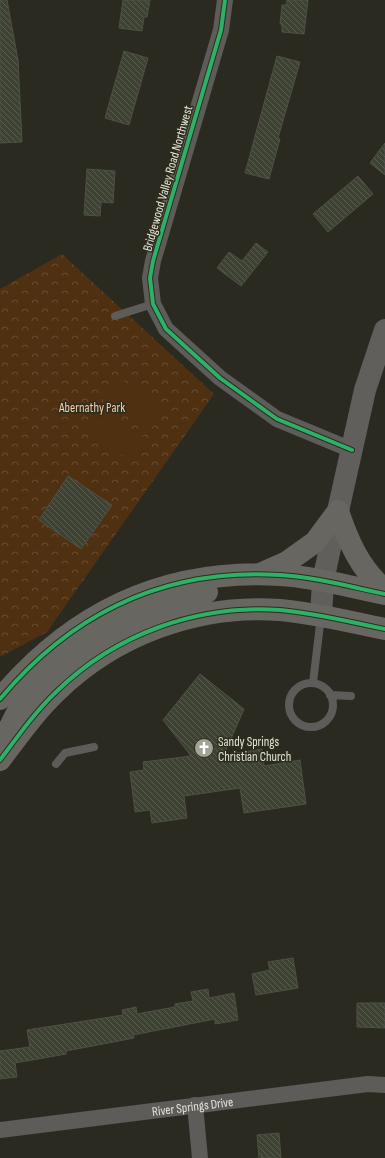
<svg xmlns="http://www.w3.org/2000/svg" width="385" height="1158" font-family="'Sofia Sans Condensed',sans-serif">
	<defs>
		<pattern id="park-crowns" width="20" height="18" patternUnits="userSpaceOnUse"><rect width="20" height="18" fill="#4f3011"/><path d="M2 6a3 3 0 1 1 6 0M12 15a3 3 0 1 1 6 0" fill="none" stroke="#684e33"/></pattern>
		<pattern id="building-back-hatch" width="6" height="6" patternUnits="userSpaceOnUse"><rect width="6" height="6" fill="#3d4232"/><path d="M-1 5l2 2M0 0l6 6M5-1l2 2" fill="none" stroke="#595d4f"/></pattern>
	</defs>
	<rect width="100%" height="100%" fill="#2a2a20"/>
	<path fill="url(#park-crowns)" d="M62,254L214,394L47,632L0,657V289Z"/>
	<path fill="#4f3011" d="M117,376L165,409L150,431L102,399Z
		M97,406L145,438L130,460L82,428Z"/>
	<path fill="url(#building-back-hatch)" stroke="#4e5048" d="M0,0H7L18,60L22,142L0,143Z
		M123,0H150L147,17H144L142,31L119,28Z
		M287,0H308L304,34L282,32V24H280L282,5H286Z
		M124,51L148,58L129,125L105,118Z
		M277,56L300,62L278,138L280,139L269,179L245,173Z
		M385,143V175L370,163Z
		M87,169L115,171L113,203L101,202L100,216L84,215Z
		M358,176L373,194L328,232L313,214Z
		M256,243L268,252L241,286L217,268L229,252L242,261Z
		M68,476L112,505L81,549L39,520Z
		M200,674L244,709L224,755L262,749L264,766L300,760L306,804L244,813L240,788L184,796L187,818L152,823L150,810L135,812L130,772L144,770L143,762L191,756L163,720Z
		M293,958L298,988L256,995L252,974L270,970L268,962Z
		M208,989L209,998L234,993L238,1020L215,1024V1019L133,1035L134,1038L66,1051V1054L15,1063L17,1077L0,1079V1051L30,1047L27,1030L123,1015L122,1010L136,1007L137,1014L175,1007V1004L193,1001L191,992Z
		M357,1003H385V1028L357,1027Z
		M279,1133L281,1158H259L257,1135Z"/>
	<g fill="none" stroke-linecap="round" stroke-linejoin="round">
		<path stroke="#5d5c59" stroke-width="8" d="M115,316L153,304
			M313,683L321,616
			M289 705a22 22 0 1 1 44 0a22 22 0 1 1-44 0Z
			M330,695L351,696
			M56,764L65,753L94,747"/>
		<g stroke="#5d5c59" stroke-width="16">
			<path d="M225,0L221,30L153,261L150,278L153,304L166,329L220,378L277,419L352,450"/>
			<path d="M195,1105L200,1158"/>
			<path id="s1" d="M0,1130L368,1084L385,1085"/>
		</g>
		<path stroke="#605f5b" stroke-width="22" d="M321,616L323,581L338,511L365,390L385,330"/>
		<path stroke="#686661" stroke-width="22" d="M338,511C348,541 360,569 385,590
			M262,573L287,562L315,542L338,511
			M0,699C73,612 166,568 280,575C315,577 351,587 385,594
			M5,739C36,655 123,610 207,592
			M0,760C18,736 35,712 56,692C115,634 198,604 280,610C315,613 350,622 385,629"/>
		<g stroke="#2d2d1d" stroke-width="6">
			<path id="cycleway" d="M225,0L221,30L153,261L150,278L153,304L166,329L220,378L277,419L352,450
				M0,699C73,612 166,568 280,575C315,577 351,587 385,594
				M0,760C18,736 35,712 56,692C115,634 198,604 280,610C315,613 350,622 385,629"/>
		</g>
		<use href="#cycleway" stroke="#2db169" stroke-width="4"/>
	</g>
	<defs>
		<g id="church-disc" transform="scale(1)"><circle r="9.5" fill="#a2a298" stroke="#2d2d1d"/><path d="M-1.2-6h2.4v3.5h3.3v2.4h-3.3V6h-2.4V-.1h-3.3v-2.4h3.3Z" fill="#fff"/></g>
	</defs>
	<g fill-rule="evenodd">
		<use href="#church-disc" x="204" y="748"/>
	</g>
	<g text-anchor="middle" stroke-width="3" stroke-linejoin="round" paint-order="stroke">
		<g font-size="13" fill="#e3e3d9" stroke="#2d2d1d">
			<text transform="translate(167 178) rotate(-74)" y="5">Bridgewood Valley Road Northwest</text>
			<text dy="5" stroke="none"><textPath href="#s1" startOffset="194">River Springs Drive</textPath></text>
		</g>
		<g font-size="13" fill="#fdcca4" stroke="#2d2d1d">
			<text x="92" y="412">Abernathy Park</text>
		</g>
		<g font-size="13" fill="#e3e3d9" stroke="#2d2d1d" text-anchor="start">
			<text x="218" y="746">Sandy Springs<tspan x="218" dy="15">Christian Church</tspan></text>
		</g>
	</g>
</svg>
